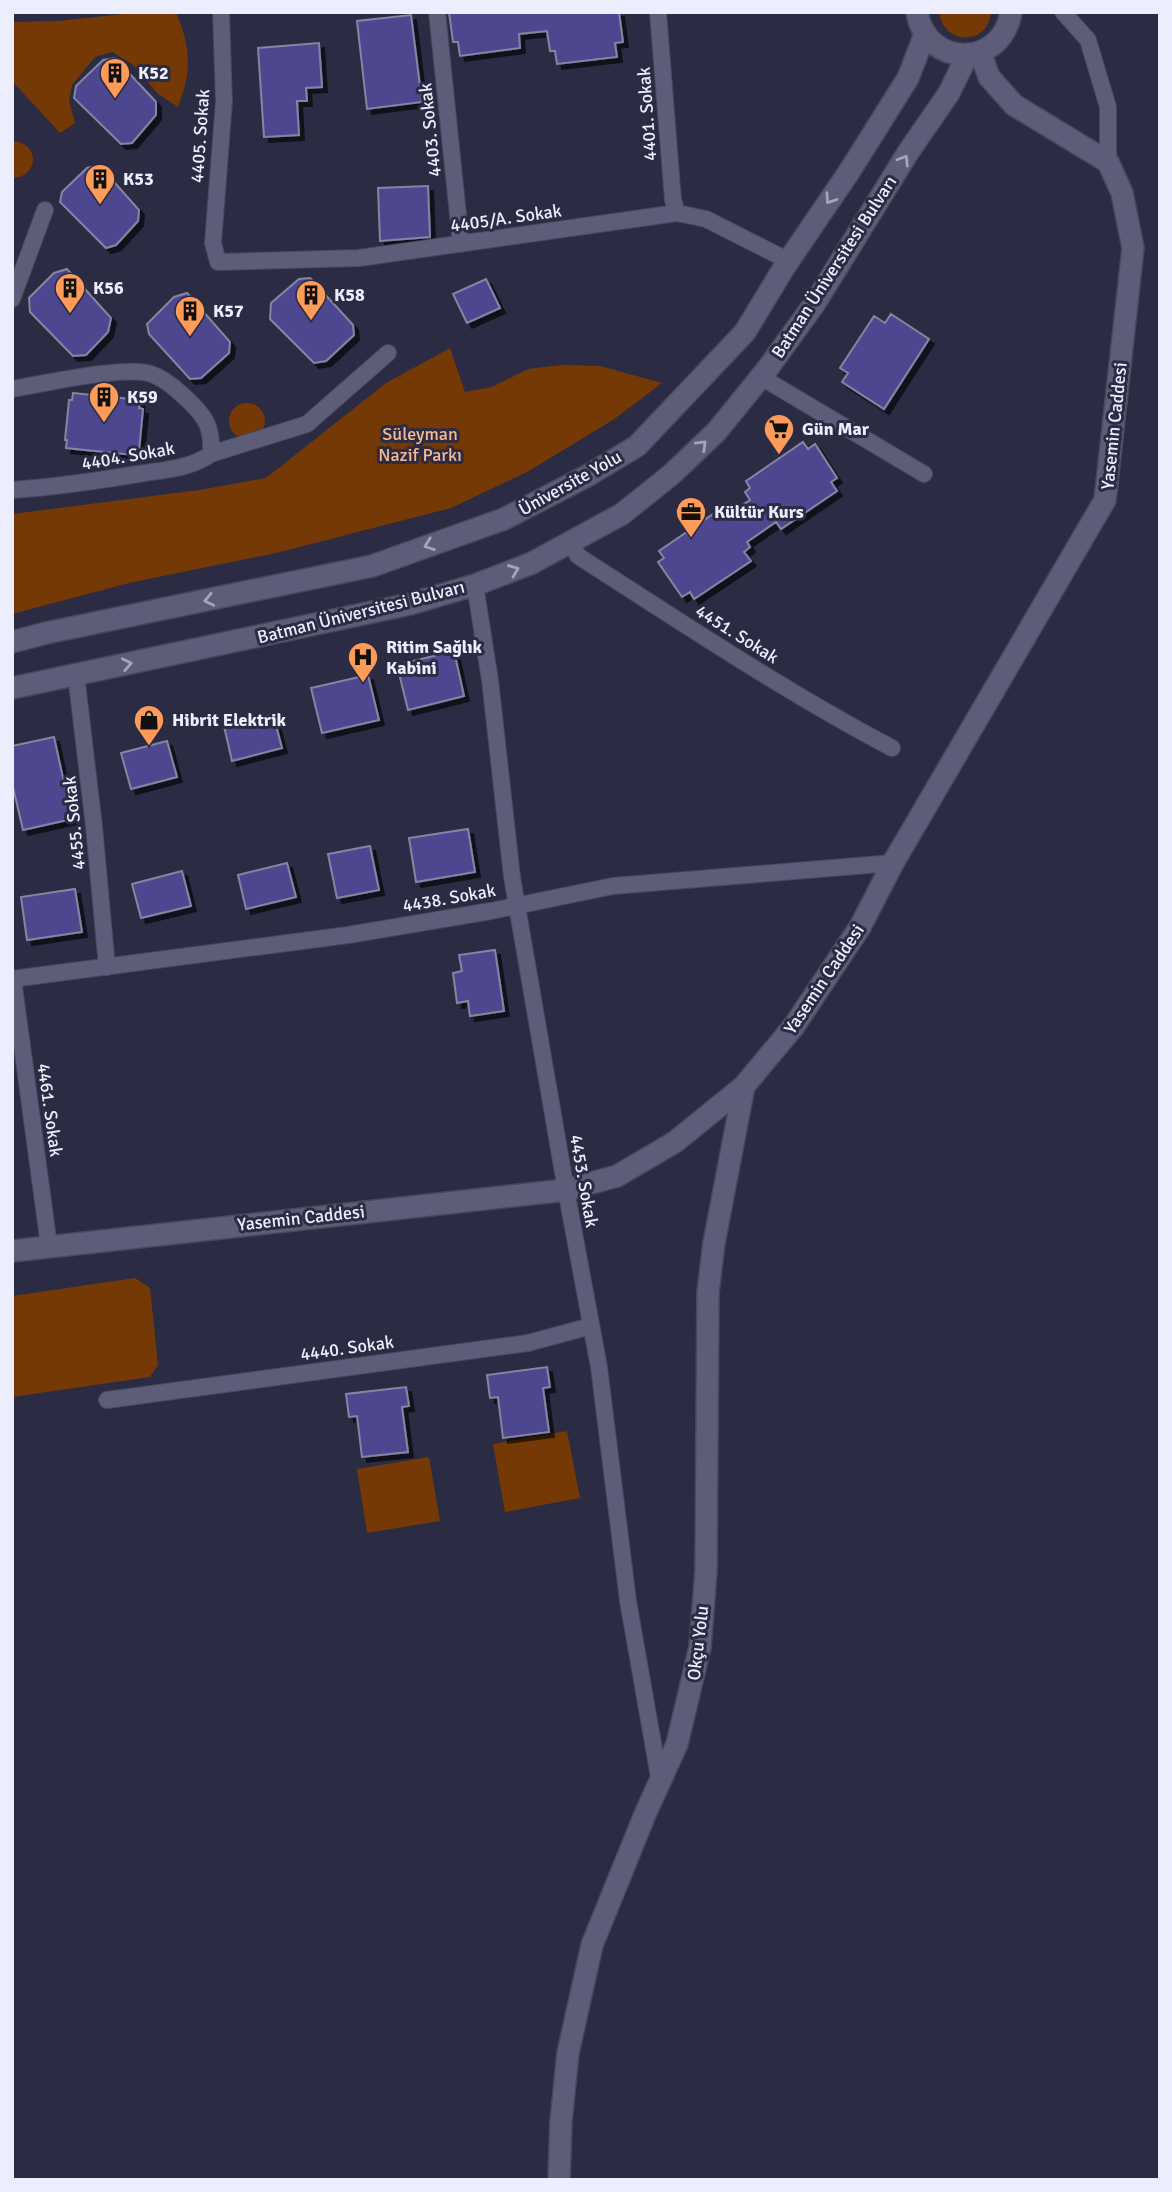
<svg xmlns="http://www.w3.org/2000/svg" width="1172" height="2192" font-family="Signika,sans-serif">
	<defs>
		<filter id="shadow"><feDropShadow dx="5" dy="5" stdDeviation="0" flood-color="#0009"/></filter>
	</defs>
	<rect width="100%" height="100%" fill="#2b2b43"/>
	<path fill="#753906" d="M142,12H176C191,48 192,71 178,107L157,93L132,64L112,52L95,57L72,85L69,101L75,123L60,133L12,81V22L58,21Z
		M939,12H991C988,46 944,46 939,12Z
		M12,141C40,142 40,177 12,178Z
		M450,348L465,392L492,387L528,369L561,365L600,366L662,383L613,420L527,472L451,508L276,553L129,583L12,614V514L199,490L266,478L386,383Z
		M229 421a18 18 0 1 1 36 0a18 18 0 1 1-36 0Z
		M135,1278L150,1288L158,1365L150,1377L12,1397V1296Z
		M567,1431L580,1498L505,1512L493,1444Z
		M429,1457L440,1521L367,1533L357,1469Z"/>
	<path fill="#4d4790" stroke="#8585a2" stroke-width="2" filter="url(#shadow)" d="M449,12H619L623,42L615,43L617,57L557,64L555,51H550L547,31L519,34L520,48L460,56L458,42H453Z
		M411,15L422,102L367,109L357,21Z
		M319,43L322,87L306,88L307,101H297L299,135L264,137L258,48Z
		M115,58L156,102V115L132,143L121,144L74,98L76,86L103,60Z
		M99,165L139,210L138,221L116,245L106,248L60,202L62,192L87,168Z
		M428,186L430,237L380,241L378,188Z
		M67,269L111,318L108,332L86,355L73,356L30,312L29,298L54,273Z
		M310,278L353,325L354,335L326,361L314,363L270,319L271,303L299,279Z
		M486,279L500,308L467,323L453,294Z
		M187,293L230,342L229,353L201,378L190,379L149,334L147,324L174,297Z
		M891,314L929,339L884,409L842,382L848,373L840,368L874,316L885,323Z
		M73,393L140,400L139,408L143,409L139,451H134V455L66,448L67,440H65L69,400H72Z
		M803,442L808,449L815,444L837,478L831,482L837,491L781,529L776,522L747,542L750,547L744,552L751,561L694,599L690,592L682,597L658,562L664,558L659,551L716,512L721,519L750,500L745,492L750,488L746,481Z
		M454,651L464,696L408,710L397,665Z
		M368,675L379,720L322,733L311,688Z
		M273,714L282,748L232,761L224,726Z
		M54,737L72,819L23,830L12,783V746Z
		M167,741L177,777L131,789L121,753Z
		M468,829L475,872L416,882L409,838Z
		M370,846L379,890L337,898L328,854Z
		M287,863L296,897L246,909L238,875Z
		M182,871L191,906L141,918L132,884Z
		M75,889L82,932L27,940L21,897Z
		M495,950L504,1011L470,1016L468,1001L457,1003L453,973L462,971L459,955Z
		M547,1367L550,1387L543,1388L549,1432L503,1438L498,1397L490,1398L487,1375Z
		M406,1387L409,1406L402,1407L408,1452L362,1457L357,1416L349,1417L346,1394Z"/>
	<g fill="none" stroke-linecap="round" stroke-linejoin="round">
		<g stroke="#48475c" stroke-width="18">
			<path id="street" d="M221,12L224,101L213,243L218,262L359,258L677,213L706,219L789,261
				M437,12L461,244
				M658,12L673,200L677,213
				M1063,12L1088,40L1108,107V162
				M12,299L45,210
				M761,377L924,474
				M12,389C42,384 126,365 151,374C166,379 178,391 190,402C207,419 212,428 211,454C190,469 162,470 138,474C96,481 54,487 12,490
				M211,454L307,424L388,353
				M571,542L578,556C681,622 784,691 892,748
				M475,585L490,680L512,877L566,1190L599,1367L628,1601L660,1783
				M76,675L94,826L107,967
				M12,979L348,935L491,911L613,886L893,863
				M13,979L49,1246
				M107,1400L528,1343L591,1326"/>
		</g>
		<g stroke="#48475c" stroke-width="24">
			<path id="secondary" d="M917,12C926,68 1002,69 1011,12
				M12,642L46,633L372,566L504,519L587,476L637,446L745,332L785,266L849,172L908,78L925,34
				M12,688L410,604L475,585L532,563L622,514L672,474L717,431L768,368L815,303L909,151L949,93L968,54
				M12,1251L566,1190L617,1176L675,1142L744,1086L794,1026L860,927L893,863L1105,500L1133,248L1122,193L1108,162L1014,105L989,77L980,52
				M559,2180L561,2121L568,2053L592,1945L646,1812L677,1744L700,1647L706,1571L708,1292L714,1243L744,1086"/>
		</g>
		<use href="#street" stroke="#5d5d79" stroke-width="16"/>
		<use href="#secondary" stroke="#5d5d79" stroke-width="21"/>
	</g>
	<defs><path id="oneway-chevron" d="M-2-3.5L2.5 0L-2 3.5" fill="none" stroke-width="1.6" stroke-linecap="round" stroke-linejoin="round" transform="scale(1.75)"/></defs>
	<g stroke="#a4a5bb">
		<use href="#oneway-chevron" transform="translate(904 160) rotate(-58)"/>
		<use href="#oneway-chevron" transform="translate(830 199) rotate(124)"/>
		<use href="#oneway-chevron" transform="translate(702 445) rotate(-44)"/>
		<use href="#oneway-chevron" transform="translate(429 545) rotate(160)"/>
		<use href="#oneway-chevron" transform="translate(514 570) rotate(-21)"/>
		<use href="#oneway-chevron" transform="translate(209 600) rotate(168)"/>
		<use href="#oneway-chevron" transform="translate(127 664) rotate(-11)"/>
	</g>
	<defs>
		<g id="building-pin" transform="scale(1.575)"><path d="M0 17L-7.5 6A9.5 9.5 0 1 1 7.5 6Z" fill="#fe9b58" stroke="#2b2b43"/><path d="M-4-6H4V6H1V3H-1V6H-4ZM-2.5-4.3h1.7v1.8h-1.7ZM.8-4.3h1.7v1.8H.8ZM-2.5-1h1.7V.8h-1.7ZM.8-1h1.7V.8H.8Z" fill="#111"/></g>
		<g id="supermarket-pin" transform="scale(1.575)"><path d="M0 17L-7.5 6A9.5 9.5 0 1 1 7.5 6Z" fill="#fe9b58" stroke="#2b2b43"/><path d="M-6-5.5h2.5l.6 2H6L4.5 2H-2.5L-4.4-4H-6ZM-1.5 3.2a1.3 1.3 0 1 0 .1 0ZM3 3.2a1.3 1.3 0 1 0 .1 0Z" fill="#111"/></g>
		<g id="office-pin" transform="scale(1.575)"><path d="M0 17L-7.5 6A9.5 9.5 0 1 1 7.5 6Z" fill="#fe9b58" stroke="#2b2b43"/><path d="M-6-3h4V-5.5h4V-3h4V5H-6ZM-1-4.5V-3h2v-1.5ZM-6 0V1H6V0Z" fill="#111"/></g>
		<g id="hospital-pin" transform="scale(1.575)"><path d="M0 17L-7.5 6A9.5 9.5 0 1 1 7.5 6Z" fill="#fe9b58" stroke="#2b2b43"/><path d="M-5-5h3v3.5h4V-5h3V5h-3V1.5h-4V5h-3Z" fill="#111"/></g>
		<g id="shop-pin" transform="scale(1.575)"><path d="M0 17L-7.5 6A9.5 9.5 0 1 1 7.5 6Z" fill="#fe9b58" stroke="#2b2b43"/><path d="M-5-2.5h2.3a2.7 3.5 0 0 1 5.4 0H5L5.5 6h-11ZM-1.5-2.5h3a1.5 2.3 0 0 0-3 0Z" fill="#111"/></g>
	</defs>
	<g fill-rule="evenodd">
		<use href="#building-pin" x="115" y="73"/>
		<use href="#building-pin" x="100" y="179"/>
		<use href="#building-pin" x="70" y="288"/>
		<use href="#building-pin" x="311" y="295"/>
		<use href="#building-pin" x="190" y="311"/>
		<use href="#building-pin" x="104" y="397"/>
		<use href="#supermarket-pin" x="779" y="429"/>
		<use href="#office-pin" x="691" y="512"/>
		<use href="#hospital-pin" x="363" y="657"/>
		<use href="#shop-pin" x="149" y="720"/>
	</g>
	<g text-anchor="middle" stroke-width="6" stroke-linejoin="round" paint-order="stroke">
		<g font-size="18" font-weight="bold" fill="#ecedfd" stroke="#2b2b43" text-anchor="start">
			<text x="138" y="79">K52</text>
			<text x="123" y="185">K53</text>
			<text x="93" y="294">K56</text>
			<text x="334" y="301">K58</text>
			<text x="213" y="317">K57</text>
			<text x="127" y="403">K59</text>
			<text x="802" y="435">Gün Mar</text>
			<text x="714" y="518">Kültür Kurs</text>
			<text x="386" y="653">Ritim Sağlık<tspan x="386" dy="21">Kabini</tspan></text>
			<text x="172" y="726">Hibrit Elektrik</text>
		</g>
		<g font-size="18" fill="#ecedfd" stroke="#2b2b43">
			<text transform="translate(647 114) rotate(-94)" y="6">4401. Sokak</text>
			<text transform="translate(430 130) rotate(-96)" y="6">4403. Sokak</text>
			<text transform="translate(200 136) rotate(-86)" y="6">4405. Sokak</text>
			<text transform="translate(506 218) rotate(-8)" y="6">4405/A. Sokak</text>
			<text transform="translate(834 267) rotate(-57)" y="6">Batman Üniversitesi Bulvarı</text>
			<text transform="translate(1114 426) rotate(-84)" y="6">Yasemin Caddesi</text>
			<text transform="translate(128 456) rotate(-10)" y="6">4404. Sokak</text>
			<text transform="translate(570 483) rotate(-29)" y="6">Üniversite Yolu</text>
			<text transform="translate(361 612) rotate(-14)" y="6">Batman Üniversitesi Bulvarı</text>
			<text transform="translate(737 634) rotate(32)" y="6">4451. Sokak</text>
			<text transform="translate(74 823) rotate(-96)" y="6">4455. Sokak</text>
			<text transform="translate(449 898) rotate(-10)" y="6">4438. Sokak</text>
			<text transform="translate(824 979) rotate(-56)" y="6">Yasemin Caddesi</text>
			<text transform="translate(50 1110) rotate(82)" y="6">4461. Sokak</text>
			<text transform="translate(584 1181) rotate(80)" y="6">4453. Sokak</text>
			<text transform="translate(301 1218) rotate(-6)" y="6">Yasemin Caddesi</text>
			<text transform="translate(347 1348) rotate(-8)" y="6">4440. Sokak</text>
			<text transform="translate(698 1643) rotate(-83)" y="6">Okçu Yolu</text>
		</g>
		<g font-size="18" fill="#f7ba94" stroke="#2b2b43">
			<text x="420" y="440">Süleyman<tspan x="420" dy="21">Nazif Parkı</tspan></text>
		</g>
	</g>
	<rect width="1172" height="2192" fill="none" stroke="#ecedfd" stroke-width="28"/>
</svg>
